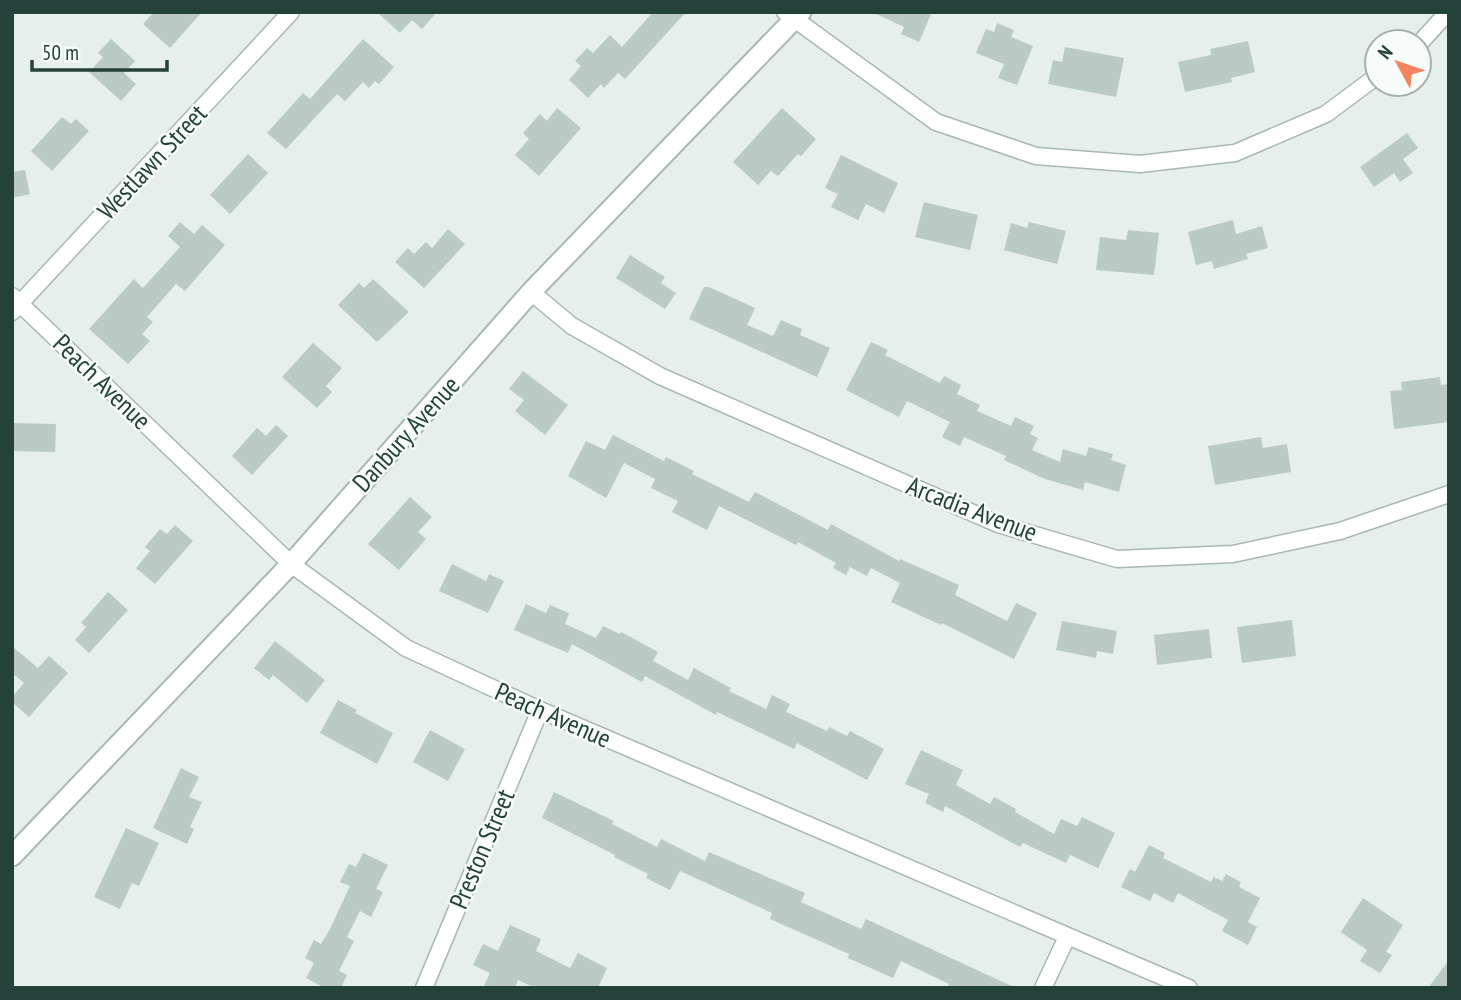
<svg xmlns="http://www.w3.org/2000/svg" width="1461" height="1000" font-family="'PT Sans Narrow',sans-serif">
	<rect width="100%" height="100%" fill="#e6efeb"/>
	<path fill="#bbcac4" d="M154,12H202L170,48L143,24Z
		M377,12H437L422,29L412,20L400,33Z
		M653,12H686L625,79L618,73L604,88L601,84L588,98L569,80L581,66L575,61L587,48L593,53L610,35L622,47Z
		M872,12H932L919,42L901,34L904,27Z
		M997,23L1014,30L1011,37L1033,46L1017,85L998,78L1004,64L976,53L986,29L994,32Z
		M111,39L135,61L124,73L136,84L121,101L89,72L103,57L98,53Z
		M363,39L394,67L379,84L375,81L369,88L363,82L345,101L337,94L286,149L267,133L303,93L310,99Z
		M1248,41L1255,72L1231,78L1232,82L1185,92L1178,62L1211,55L1210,49Z
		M1065,47L1124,58L1116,97L1048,84L1053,60L1062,62Z
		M557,108L581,128L539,176L515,155L529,139L523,133L540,114L547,121Z
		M782,108L816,139L801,156L798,154L778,176L771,171L758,185L733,162Z
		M62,117L71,124L76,119L89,131L52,171L31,151Z
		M1407,133L1418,148L1403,159L1413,173L1400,182L1394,173L1374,187L1360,167Z
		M248,154L268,173L230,214L210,195Z
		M841,155L898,183L884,213L866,204L858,220L831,207L838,194L825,188Z
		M25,170L30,194L12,198V172Z
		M924,202L978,215L970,250L915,237Z
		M1233,220L1236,234L1262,226L1268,248L1246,254L1248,259L1214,269L1212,261L1196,265L1188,232Z
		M180,222L194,234L202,225L225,245L185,291L176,284L147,317L153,322L142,334L150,341L128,364L89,329L134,279L143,288L180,247L168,236Z
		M1029,222L1066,231L1057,264L1004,250L1011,223L1027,228Z
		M448,229L465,244L424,288L395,262L408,248L414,254L426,242L432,248Z
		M1128,230L1159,233L1154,275L1096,270L1100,237L1126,240Z
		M630,255L665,277L661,283L676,293L665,309L616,278Z
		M373,279L409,312L377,342L338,305L359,283L364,288Z
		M704,287H709L755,308L747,325L773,336L781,320L802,329L800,335L830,348L817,377L689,319Z
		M871,342L888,350L885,355L940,383L944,376L961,385L957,394L980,405L977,411L1011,426L1015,417L1034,426L1030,434L1038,438L1032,450L1060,462L1063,449L1086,456L1089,447L1113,454L1111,460L1126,465L1119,492L1085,482L1083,490L1045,479L1004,460L1006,456L964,437L960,446L942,437L950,422L907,401L899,417L846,390Z
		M313,343L342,368L326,386L332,392L317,408L282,377Z
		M523,371L568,405L545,435L515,411L524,400L509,389Z
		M1440,377L1441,385L1449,384V422L1394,429L1390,391L1402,390L1401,382Z
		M12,423L56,424L55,452L12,451Z
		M276,425L288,436L252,475L232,456L257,428L266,436Z
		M613,435L664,461L666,457L694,471L692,474L749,502L755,492L828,530L831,524L899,561L900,559L959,585L955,595L1007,621L1016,603L1037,613L1014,659L942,623L941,625L891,602L900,583L871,568L867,576L850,567L846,575L833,568L836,563L798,542L796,545L719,506L707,530L672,512L678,501L651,488L655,479L624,463L606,498L568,476L586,441L605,450Z
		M1261,437L1263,448L1287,444L1291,472L1215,485L1208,446Z
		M410,497L432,517L418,532L426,539L399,570L368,544Z
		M175,525L193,541L155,584L136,568L150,551L145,547L160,529L167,534Z
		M452,564L486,581L489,574L504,581L488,613L439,591Z
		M108,592L128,610L89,653L75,640L86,627L81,623Z
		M526,604L546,613L550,605L569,613L565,624L596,638L603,626L620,634L621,632L658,652L653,661L688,680L694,668L731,688L729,691L766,709L772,695L790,704L786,712L827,731L829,727L847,736L850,731L884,749L867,780L797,743L794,749L717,712L716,715L645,676L642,682L572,644L568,653L514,630Z
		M1292,620L1296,656L1242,663L1237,627Z
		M1062,621L1117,631L1113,654L1097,651L1096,658L1056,650Z
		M1209,629L1212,658L1157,665L1154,635Z
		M275,641L325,680L307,703L273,675L269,680L254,668Z
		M12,646L38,668L49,656L68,673L29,717L12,702V697L24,683L12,673Z
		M338,700L357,710L355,713L393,733L377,764L320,733Z
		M430,730L465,749L448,781L413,762Z
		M921,750L963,770L956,785L990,804L994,797L1016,809L1015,812L1054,834L1061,819L1077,826L1082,817L1115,833L1098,868L1070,855L1066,863L1023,843L1020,847L945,806L943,812L925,803L929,794L905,784Z
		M181,768L199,777L189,797L202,802L190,827L194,829L187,844L153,828Z
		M554,792L614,821L612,824L657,847L661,839L705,861L709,852L805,893L801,902L861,929L866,919L1016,988H947L949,984L901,961L893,978L848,958L849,954L770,919L772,913L680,871L670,890L646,878L648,874L614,857L615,855L542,818Z
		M126,828L159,843L139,886L132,883L120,909L94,897Z
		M1149,845L1165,853L1163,858L1211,882L1214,877L1222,881L1226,874L1241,882L1239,887L1260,898L1248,922L1257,927L1248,945L1222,931L1228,920L1178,893L1173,903L1154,893L1150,901L1121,887L1130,869L1135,872Z
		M363,853L388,865L376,889L383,892L371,917L360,911L347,937L354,941L339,971L347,975L341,988H325L306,978L314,963L305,958L314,940L321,944L330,929L350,886L340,882L349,864L356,867Z
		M1363,898L1403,925L1386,952L1392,955L1380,973L1360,961L1367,950L1341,932Z
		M510,925L541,939L536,951L570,968L578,953L607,968L598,988H535L518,980L515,988H483L490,973L473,965L483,944L498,951Z
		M1449,960V988H1428Z"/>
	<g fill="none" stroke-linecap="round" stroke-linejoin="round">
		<g stroke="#a8b8b2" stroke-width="19">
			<path id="minor" d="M785,12L936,122L1036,156L1140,164L1235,153L1326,114L1377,76
				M1419,44L1448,12
				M531,292L572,326L660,376L998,524L1117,559L1233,554L1340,531L1449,494
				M12,296L291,564L406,648L540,710L1189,988
				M12,312L291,12
				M424,988L540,710
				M1043,988L1067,937"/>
		</g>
		<g stroke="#a8b8b2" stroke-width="23">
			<path id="tertiary" d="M12,856L291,564L531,292L801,12"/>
		</g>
		<use href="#minor" stroke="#fff" stroke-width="16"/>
		<use href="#tertiary" stroke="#fff" stroke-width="19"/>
	</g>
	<g text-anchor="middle" stroke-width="5" stroke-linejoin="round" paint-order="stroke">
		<g font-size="26" fill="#24423a" stroke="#f7fbf9">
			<text transform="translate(152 162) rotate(-47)" y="9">Westlawn Street</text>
			<text transform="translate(102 382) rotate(44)" y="9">Peach Avenue</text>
			<text transform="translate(406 434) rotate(-48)" y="9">Danbury Avenue</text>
			<text transform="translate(972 509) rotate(21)" y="9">Arcadia Avenue</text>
			<text transform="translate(553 715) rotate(24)" y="9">Peach Avenue</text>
			<text transform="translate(482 849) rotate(-67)" y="9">Preston Street</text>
		</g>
	</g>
	<rect width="1461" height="1000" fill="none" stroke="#24423a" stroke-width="28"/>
	<g transform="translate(1398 63) rotate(310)"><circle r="33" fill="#f7fbf9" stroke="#a3b1ad" stroke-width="2"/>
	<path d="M0-5L12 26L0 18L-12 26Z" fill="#f4845f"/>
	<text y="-10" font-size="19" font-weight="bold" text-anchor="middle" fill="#24423a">N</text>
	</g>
	<path d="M32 60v10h135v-10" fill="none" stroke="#24423a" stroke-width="3.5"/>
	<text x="42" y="60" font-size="21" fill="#24423a" stroke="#f7fbf9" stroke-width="5" paint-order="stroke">50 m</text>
</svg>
